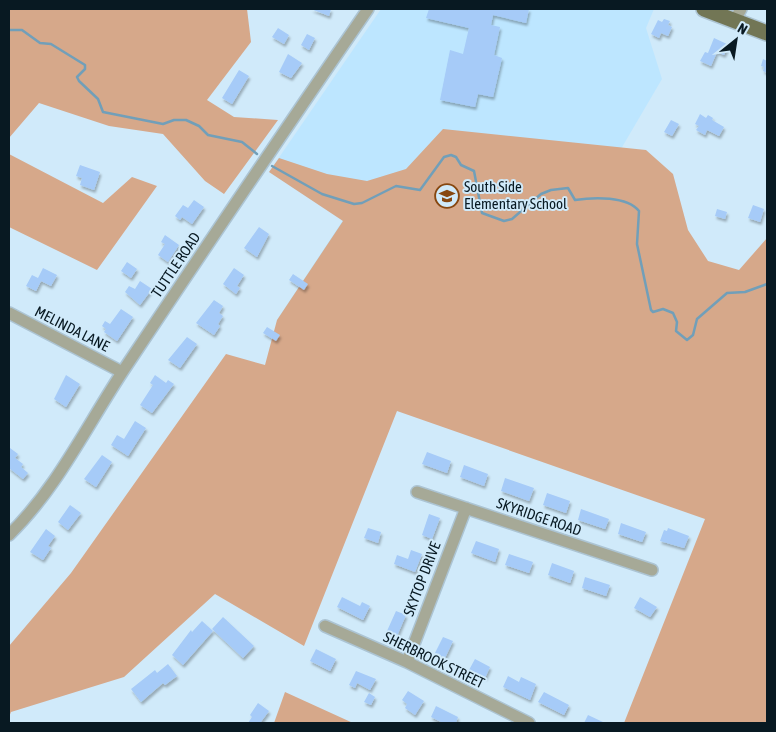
<svg xmlns="http://www.w3.org/2000/svg" width="776" height="732" font-family="'Asap Condensed',sans-serif">
	<defs>
		<filter id="shadow"><feDropShadow dx="1.5" dy="3" stdDeviation="1" flood-color="#0004"/></filter>
	</defs>
	<rect width="100%" height="100%" fill="#d0eafa"/>
	<path fill="#bde6ff" d="M381,9H654L646,28L662,79L611,166L440,403L277,320L343,220L269,172Z"/>
	<path fill="#d6a88a" d="M9,9H247L251,42L207,100L234,117L278,120L224,194L205,181L163,134L109,126L39,103L9,138Z
		M443,129L646,150L673,174L688,230L708,261L739,270L767,238V723H624L705,519L397,411L304,646L215,594L124,677L11,712L9,717V646L71,573L226,354L265,365L277,320L343,221L269,172L279,158L327,174L367,181L406,169Z
		M9,154L103,203L132,177L157,186L97,270L9,227Z
		M285,692L353,723H274Z"/>
	<g fill="none" stroke-linecap="round" stroke-linejoin="round">
		<path stroke="#719fb9" stroke-width="2.5" d="M9,30H22L40,43L51,44L85,65V69L77,77L79,81L98,99L103,112L163,124L174,120H186L199,126L208,135L242,142L257,154
			M272,166L322,194L354,204L362,203L396,186L420,190L444,157L451,155L456,157L461,165L474,171L482,213L504,221L512,219L541,194L551,190L568,188L575,200C594,197 627,196 639,211L637,244L651,310L653,312L663,309L673,313L677,322L676,331L687,340L693,335L697,319L727,293L745,292L767,284"/>
	</g>
	<path fill="#a6cbf8" filter="url(#shadow)" d="M311,9H331L329,16Z
		M429,9H529L526,23L493,15L491,25L500,27L494,55L502,58L493,97L478,94L475,107L440,100L450,50L463,54L469,28L426,18Z
		M664,19L670,21L668,25L672,27L668,36L661,33L659,38L651,34L658,20L662,22Z
		M278,28L289,35L284,44L272,37Z
		M307,34L315,38L309,50L301,45Z
		M714,38L729,45L724,55L717,52L711,66L700,61L705,52L708,53Z
		M288,54L302,63L291,78L279,72Z
		M763,59L767,61V73L763,71L764,67L761,66Z
		M239,70L249,76L232,104L222,98Z
		M700,114L706,118L708,115L713,118L712,120L724,127L719,136L707,130L705,135L696,130L699,126L695,124Z
		M671,120L679,124L672,136L664,132Z
		M80,165L100,172L94,190L80,185L82,178L76,176Z
		M194,200L204,207L192,224L182,217L180,220L175,216L183,205L188,208Z
		M753,205L764,209L760,222L748,218Z
		M717,209L727,212L725,219L715,216Z
		M259,227L269,234L257,257L244,248Z
		M165,235L179,245L168,262L158,255L165,244L161,242Z
		M127,262L137,269L131,278L121,271Z
		M43,268L57,275L51,286L41,281L36,291L26,286L32,275L38,278Z
		M234,268L244,275L237,286L240,288L236,294L223,284Z
		M293,274L308,284L304,290L289,280Z
		M140,281L152,289L140,305L125,292L129,286L135,289Z
		M214,300L223,306L219,313L223,316L218,324L220,326L214,335L196,323Z
		M121,309L133,317L117,341L104,332L106,329L102,326L105,321L110,324Z
		M267,327L280,335L276,341L263,333Z
		M187,337L197,344L180,368L168,360Z
		M66,375L80,384L66,407L54,399Z
		M155,375L166,383L168,380L174,384L152,413L140,405L153,385L150,383Z
		M135,421L146,428L128,456L111,445L117,435L124,439Z
		M10,448L18,454L15,458L23,464L21,467L28,473L23,479L9,468Z
		M427,452L451,461L447,473L422,464Z
		M102,455L112,462L96,487L84,479Z
		M464,465L488,474L484,486L460,477Z
		M505,478L534,488L529,501L501,491Z
		M547,493L570,501L566,513L543,505Z
		M70,505L81,513L68,530L58,522Z
		M581,509L609,519L605,529L578,520Z
		M429,514L440,518L432,539L422,535Z
		M621,523L646,532L642,542L618,534Z
		M368,528L381,532L378,543L364,538Z
		M668,528L689,536L684,548L660,541L664,530L667,531Z
		M46,529L55,536L48,546L51,548L43,560L30,552Z
		M476,541L499,549L495,562L471,553Z
		M411,550L422,554L415,572L394,564L397,555L408,559Z
		M509,554L533,562L529,573L505,565Z
		M552,563L574,571L570,583L548,575Z
		M585,577L610,585L606,596L582,588Z
		M342,597L360,606L362,602L370,606L363,620L337,607Z
		M640,597L657,607L650,617L634,608Z
		M396,611L406,615L397,636L387,631Z
		M223,617L254,646L243,658L212,629Z
		M202,621L213,631L183,665L172,655L191,630L192,632Z
		M443,637L453,641L445,658L435,653Z
		M316,649L336,659L330,671L310,661Z
		M475,659L490,667L485,678L469,670Z
		M168,664L177,676L165,685L163,683L141,702L131,689L155,670L157,673Z
		M356,671L376,679L370,690L357,683L355,688L349,685Z
		M508,676L519,682L521,677L536,684L530,700L503,687Z
		M408,691L424,701L415,715L405,708L407,704L402,700Z
		M544,692L569,705L564,715L538,702Z
		M369,693L375,697L371,705L364,702Z
		M258,703L269,711L260,723H248L252,717L250,715Z
		M436,706L458,717L456,723H443L431,717Z
		M588,715L605,723H584Z"/>
	<g fill="none" stroke-linecap="round" stroke-linejoin="round">
		<g stroke="#acc4d3" stroke-width="14">
			<path id="minor" d="M735,20L741,9
				M9,313L122,372
				M417,492L652,570
				M9,535C58,487 87,425 125,368C205,248 286,128 368,9
				M325,626L407,662L529,723
				M407,662L466,508"/>
		</g>
		<g stroke="#acc4d3" stroke-width="18">
			<path id="major" d="M704,9L767,33"/>
		</g>
		<use href="#minor" stroke="#a6a997" stroke-width="11"/>
		<use href="#major" stroke="#727655" stroke-width="15"/>
	</g>
	<defs>
		<g id="school-ring" transform="scale(1.25)"><circle r="9.5" fill="#d0eafa" stroke="#874710" stroke-width="1.5"/><path d="M0-5L7-2L0 1L-7-2ZM-4 1L0 2.5L4 1V4Q0 6-4 4Z" fill="#874710"/></g>
	</defs>
	<g fill-rule="evenodd">
		<use href="#school-ring" x="447" y="196"/>
	</g>
	<g text-anchor="middle" stroke-width="4" stroke-linejoin="round" paint-order="stroke">
		<g font-size="15" fill="#081922" stroke="#d0eafa" text-anchor="start">
			<text x="464" y="192">South Side<tspan x="464" dy="17">Elementary School</tspan></text>
		</g>
		<g font-size="15" fill="#081922" stroke="#d0eafa">
			<text transform="translate(176 265) rotate(-56)" y="5">TUTTLE ROAD</text>
			<text transform="translate(72 329) rotate(27)" y="5">MELINDA LANE</text>
			<text transform="translate(539 517) rotate(19)" y="5">SKYRIDGE ROAD</text>
			<text transform="translate(422 579) rotate(-69)" y="5">SKYTOP DRIVE</text>
			<text transform="translate(434 660) rotate(26)" y="5">SHERBROOK STREET</text>
		</g>
	</g>
	<rect width="776" height="732" fill="none" stroke="#081922" stroke-width="20"/>
	<g transform="translate(736 40) rotate(30)" stroke="#d0eafa" stroke-width="4" paint-order="stroke">
	<path d="M0-4L9 19L0 12L-9 19Z" fill="#081922"/>
	<text y="-8" font-size="14" font-weight="bold" text-anchor="middle" fill="#081922">N</text>
	</g>
</svg>
